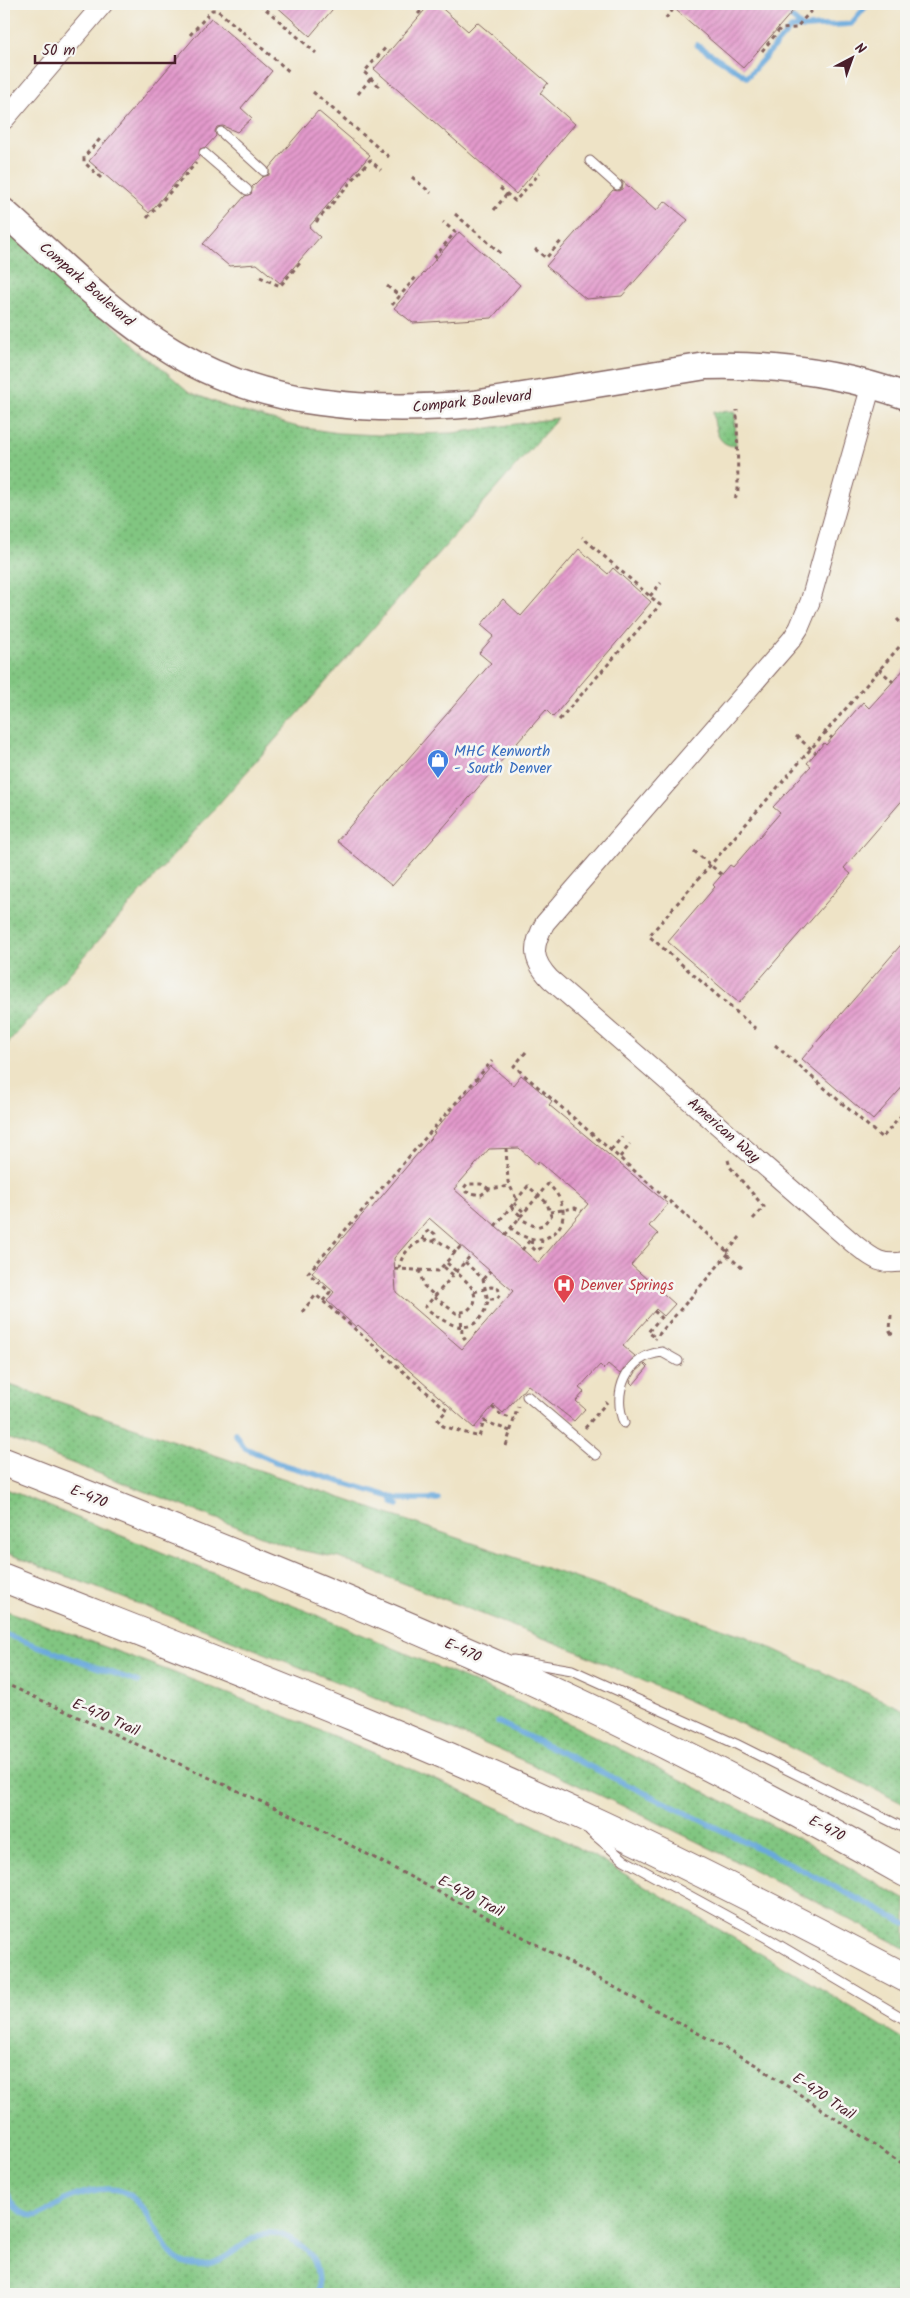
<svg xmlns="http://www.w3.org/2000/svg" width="910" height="2298" font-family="Kalam,sans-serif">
	<defs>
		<pattern id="grass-dots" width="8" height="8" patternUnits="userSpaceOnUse" patternTransform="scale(1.25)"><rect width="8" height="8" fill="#81c681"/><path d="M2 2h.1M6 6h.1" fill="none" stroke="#6ca06a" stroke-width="1.8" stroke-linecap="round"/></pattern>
		<pattern id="building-hatch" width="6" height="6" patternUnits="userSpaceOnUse" patternTransform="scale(1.25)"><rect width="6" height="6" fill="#e39acc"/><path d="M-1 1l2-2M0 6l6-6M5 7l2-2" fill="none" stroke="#ba7da6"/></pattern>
	</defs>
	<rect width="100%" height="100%" fill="#f6f6f2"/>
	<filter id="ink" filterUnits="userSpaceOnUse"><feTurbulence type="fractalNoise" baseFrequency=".02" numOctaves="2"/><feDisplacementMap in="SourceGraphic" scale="10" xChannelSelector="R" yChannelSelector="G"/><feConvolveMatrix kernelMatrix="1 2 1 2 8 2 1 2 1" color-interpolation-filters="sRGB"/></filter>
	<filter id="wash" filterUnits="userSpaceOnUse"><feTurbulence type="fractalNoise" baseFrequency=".0096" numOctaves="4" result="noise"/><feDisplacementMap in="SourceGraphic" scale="20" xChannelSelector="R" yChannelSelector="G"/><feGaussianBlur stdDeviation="1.12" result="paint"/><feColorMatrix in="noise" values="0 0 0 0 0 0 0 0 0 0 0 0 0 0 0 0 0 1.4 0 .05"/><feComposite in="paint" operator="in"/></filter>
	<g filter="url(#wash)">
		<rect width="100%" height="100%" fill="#eee3c6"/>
		<path fill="url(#grass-dots)" stroke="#667256" d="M4,229L189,392L233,409L298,427L339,433L379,435L453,433L558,418L4,1048Z
			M735,411L736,446C716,446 715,427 713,412Z
			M4,1383L745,1636L906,1711V1805L759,1732L576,1651L339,1558L295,1549L4,1437Z
			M4,1488L326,1619L568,1723L801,1840L906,1900V1949C795,1890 683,1833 569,1781C384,1697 193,1625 4,1552Z
			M4,1610C184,1675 363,1743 536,1826C593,1854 648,1888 703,1920C771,1960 840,1999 906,2041V2294H4Z"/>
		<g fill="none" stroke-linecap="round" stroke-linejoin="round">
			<path stroke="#69a9dc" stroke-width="5.5" d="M792,18L803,28
				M697,45L747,77L791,28L851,24L868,4
				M235,1433L243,1447L278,1463L398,1499H438
				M390,1496L393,1503L398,1505
				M4,1634L138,1682
				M498,1722L787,1862L906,1924
				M4,2184C8,2199 21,2222 41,2214C50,2211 58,2203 67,2199C84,2192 109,2184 126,2193C146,2204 156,2233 169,2251C183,2270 209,2268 227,2256C252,2241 263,2221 296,2242C319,2257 317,2269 319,2294"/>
		</g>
		<g id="blocks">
			<path fill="url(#building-hatch)" fill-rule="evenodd" d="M274,4H337L310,36Z
				M430,4H437L468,31L477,22L548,83L540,93L575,124L516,194L374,69Z
				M669,4H799L743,68Z
				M211,18L272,71L241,108L252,118L237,132L223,126L217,127L215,131L216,136L206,147L200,149L199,156L149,213L89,161Z
				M318,111L370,155L309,227L320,237L280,283L257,264L229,266L203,244L245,196L251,194L252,187L262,177L269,175V168Z
				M621,180L656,211L665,201L688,220L622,296L586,299L546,266L613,190L618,191L622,189L623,184Z
				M459,232L520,285L492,318L413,323L394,308Z
				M579,549L608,574L613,568L651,602L553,717L546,710L392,886L337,841L491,663L479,653L494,636L481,625L503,599L521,616Z
				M906,667V796L844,868L851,874L739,1003L668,942L715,887L713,885L730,865L733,867L780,813L773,807L811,766L807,763L824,743L826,745L863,702L869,708Z
				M906,939V1083L873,1120L802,1059Z
				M491,1066L513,1085L521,1075L552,1101L549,1105L668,1204L649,1226L658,1234L631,1265L675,1304L664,1316L656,1309L623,1346L635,1356L620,1374L608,1364L604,1369L600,1365L579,1388L584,1392L576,1401L585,1409L574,1421L528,1385L503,1413L494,1405L474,1428L358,1325L356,1327L327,1301L334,1292L312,1273L369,1207L371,1209L435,1133L433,1132ZM519,1148L538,1165V1161L588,1204L538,1263L454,1189L489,1149ZM429,1218L513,1291L462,1349L396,1292L394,1258Z
				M645,1364L648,1367L633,1385L630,1382L631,1380L636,1372Z"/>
		</g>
	</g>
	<g filter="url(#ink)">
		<use href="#blocks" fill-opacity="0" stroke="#836461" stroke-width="1"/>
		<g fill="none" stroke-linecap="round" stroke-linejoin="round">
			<g stroke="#836461" stroke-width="11">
				<path id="lane" d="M221,132L264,171
					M204,153L247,190
					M590,161L617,185
					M527,1396L596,1455
					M624,1423C612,1392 626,1356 662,1352L678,1361
					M513,1660L572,1670L736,1744L906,1829
					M590,1831L624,1860L767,1938L906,2020"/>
			</g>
			<g stroke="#836461" stroke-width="21">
				<path id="street" d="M4,120L103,4
					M871,386L810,602L799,628L792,639L545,923C532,946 531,959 550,979L853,1243C872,1258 881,1267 906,1261"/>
			</g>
			<g stroke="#836461" stroke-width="29">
				<path id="secondary" d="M4,212C58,260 111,315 173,352C263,407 372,413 474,404L706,366C773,364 843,374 906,396"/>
			</g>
			<g stroke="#836461" stroke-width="30">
				<path id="highway" d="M4,1462C160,1523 316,1585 470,1653C619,1718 764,1793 906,1873
					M4,1578C204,1657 405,1733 600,1824C703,1872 805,1925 906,1978"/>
			</g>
			<path stroke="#836461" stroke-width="3" stroke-dasharray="4 4" stroke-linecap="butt" d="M260,4L316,53
				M665,4L672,11L665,19
				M418,14L423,9
				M190,35L212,10H217L291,73
				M762,51L780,29L796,28L817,4
				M379,86L364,72L387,46
				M313,92L389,157
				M358,94L371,78
				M412,177L431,193
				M101,178L84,162V157L101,138
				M500,188L515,201L540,173
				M494,210L507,194
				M455,214L503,255
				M147,218L196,163
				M316,222L370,160L381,170
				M535,249L546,258L563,239
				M434,258L455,232L443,222
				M260,277L280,286L300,263
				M387,286L400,296
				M392,305L416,277
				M735,499L738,490L737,410
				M650,596L661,583
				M897,619L906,628
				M879,669L893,682
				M559,720L660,605L582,537
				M824,731L832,738
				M796,736L816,753
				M694,851L722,875
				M756,1029L649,936L906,639
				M775,1045L882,1138L906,1110
				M526,1052L514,1066L729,1253L655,1339
				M506,1148L508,1182L517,1200
				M611,1150L622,1137
				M620,1157L630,1144
				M728,1160L730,1167L764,1207L752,1220
				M489,1189L481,1184H467L464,1188L466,1192L481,1195L489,1189L510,1186
				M514,1203L524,1212
				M511,1207L521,1216
				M550,1212L575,1208L582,1211
				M495,1226L528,1186L547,1203L551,1216L543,1225L536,1227L519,1218
				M505,1235L548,1184C585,1217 547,1260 511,1228
				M423,1240L424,1234L430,1230L435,1234V1241
				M532,1240L531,1246L536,1251L541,1248L542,1239
				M522,1250L530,1240
				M727,1252L740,1237
				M727,1255L742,1268
				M465,1262L483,1279L488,1301C477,1341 448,1327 425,1307L471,1255
				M447,1263L456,1271
				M444,1267L453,1275
				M395,1269L438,1271L461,1246
				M399,1269C401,1254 410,1246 423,1240L440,1242L456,1253
				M419,1270L424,1286L435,1296
				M483,1279L490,1271
				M474,1292L491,1287L498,1288L500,1294L497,1299H488
				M434,1297L456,1313L467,1311L474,1304C478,1289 466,1281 456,1272
				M323,1301L330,1292L308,1273L492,1061
				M654,1311L661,1317L648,1332L656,1338
				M302,1312L316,1295L447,1410L438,1420L443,1426L479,1437L484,1421L510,1431
				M461,1313L462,1335L468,1343
				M891,1315L890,1331L893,1336
				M492,1407L501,1415L514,1419
				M585,1428L607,1402
				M506,1446L518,1406
				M4,1683L314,1826L492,1920L756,2065L906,2166"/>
			<use href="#lane" stroke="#fff" stroke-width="9"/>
			<use href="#street" stroke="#fff" stroke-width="19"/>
			<use href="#secondary" stroke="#fff" stroke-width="26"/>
			<use href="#highway" stroke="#fff" stroke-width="28"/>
		</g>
	</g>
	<defs>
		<g id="shop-pin" transform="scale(1.125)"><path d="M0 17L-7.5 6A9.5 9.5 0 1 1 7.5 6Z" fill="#3f7fe0" stroke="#f6f6f2"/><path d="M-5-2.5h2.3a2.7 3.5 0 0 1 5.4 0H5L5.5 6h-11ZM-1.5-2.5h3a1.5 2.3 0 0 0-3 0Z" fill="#fff"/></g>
		<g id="hospital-pin" transform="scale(1.125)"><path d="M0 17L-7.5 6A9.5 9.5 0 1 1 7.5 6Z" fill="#e0444e" stroke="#f6f6f2"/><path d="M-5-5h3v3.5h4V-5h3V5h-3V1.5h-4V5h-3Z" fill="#fff"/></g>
	</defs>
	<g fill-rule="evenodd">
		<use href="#shop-pin" x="438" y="760"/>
		<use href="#hospital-pin" x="564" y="1285"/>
	</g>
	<g text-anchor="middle" stroke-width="5" stroke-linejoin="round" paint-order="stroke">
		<g font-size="15" fill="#4a1f2b" stroke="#f6f6f2">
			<text transform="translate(87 284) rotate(41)" y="5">Compark Boulevard</text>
			<text transform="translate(472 401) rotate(-6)" y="5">Compark Boulevard</text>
			<text transform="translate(724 1130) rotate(41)" y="5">American Way</text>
			<text transform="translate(89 1496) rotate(22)" y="5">E-470</text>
			<text transform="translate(463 1650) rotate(24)" y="5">E-470</text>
			<text transform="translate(106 1717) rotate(24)" y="5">E-470 Trail</text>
			<text transform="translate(827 1828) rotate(28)" y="5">E-470</text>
			<text transform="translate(471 1896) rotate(28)" y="5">E-470 Trail</text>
			<text transform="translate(824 2096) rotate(34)" y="5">E-470 Trail</text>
		</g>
		<g font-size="15" fill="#366cbe" stroke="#f6f6f2" text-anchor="start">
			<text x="454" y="756">MHC Kenworth<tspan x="454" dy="17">- South Denver</tspan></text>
		</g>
		<g font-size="15" fill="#be3a42" stroke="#f6f6f2" text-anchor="start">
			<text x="580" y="1290">Denver Springs</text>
		</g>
	</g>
	<rect width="910" height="2298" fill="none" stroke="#f6f6f2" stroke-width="20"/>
	<g transform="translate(852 58) rotate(41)" stroke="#f6f6f2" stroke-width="4" paint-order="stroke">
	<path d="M0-4L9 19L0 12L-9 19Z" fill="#4a1f2b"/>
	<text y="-8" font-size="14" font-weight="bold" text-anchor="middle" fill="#4a1f2b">N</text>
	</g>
	<path d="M35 55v8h140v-8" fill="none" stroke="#4a1f2b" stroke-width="2.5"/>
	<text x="42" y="55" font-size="15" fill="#4a1f2b" stroke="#f6f6f2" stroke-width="4" paint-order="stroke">50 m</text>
</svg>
